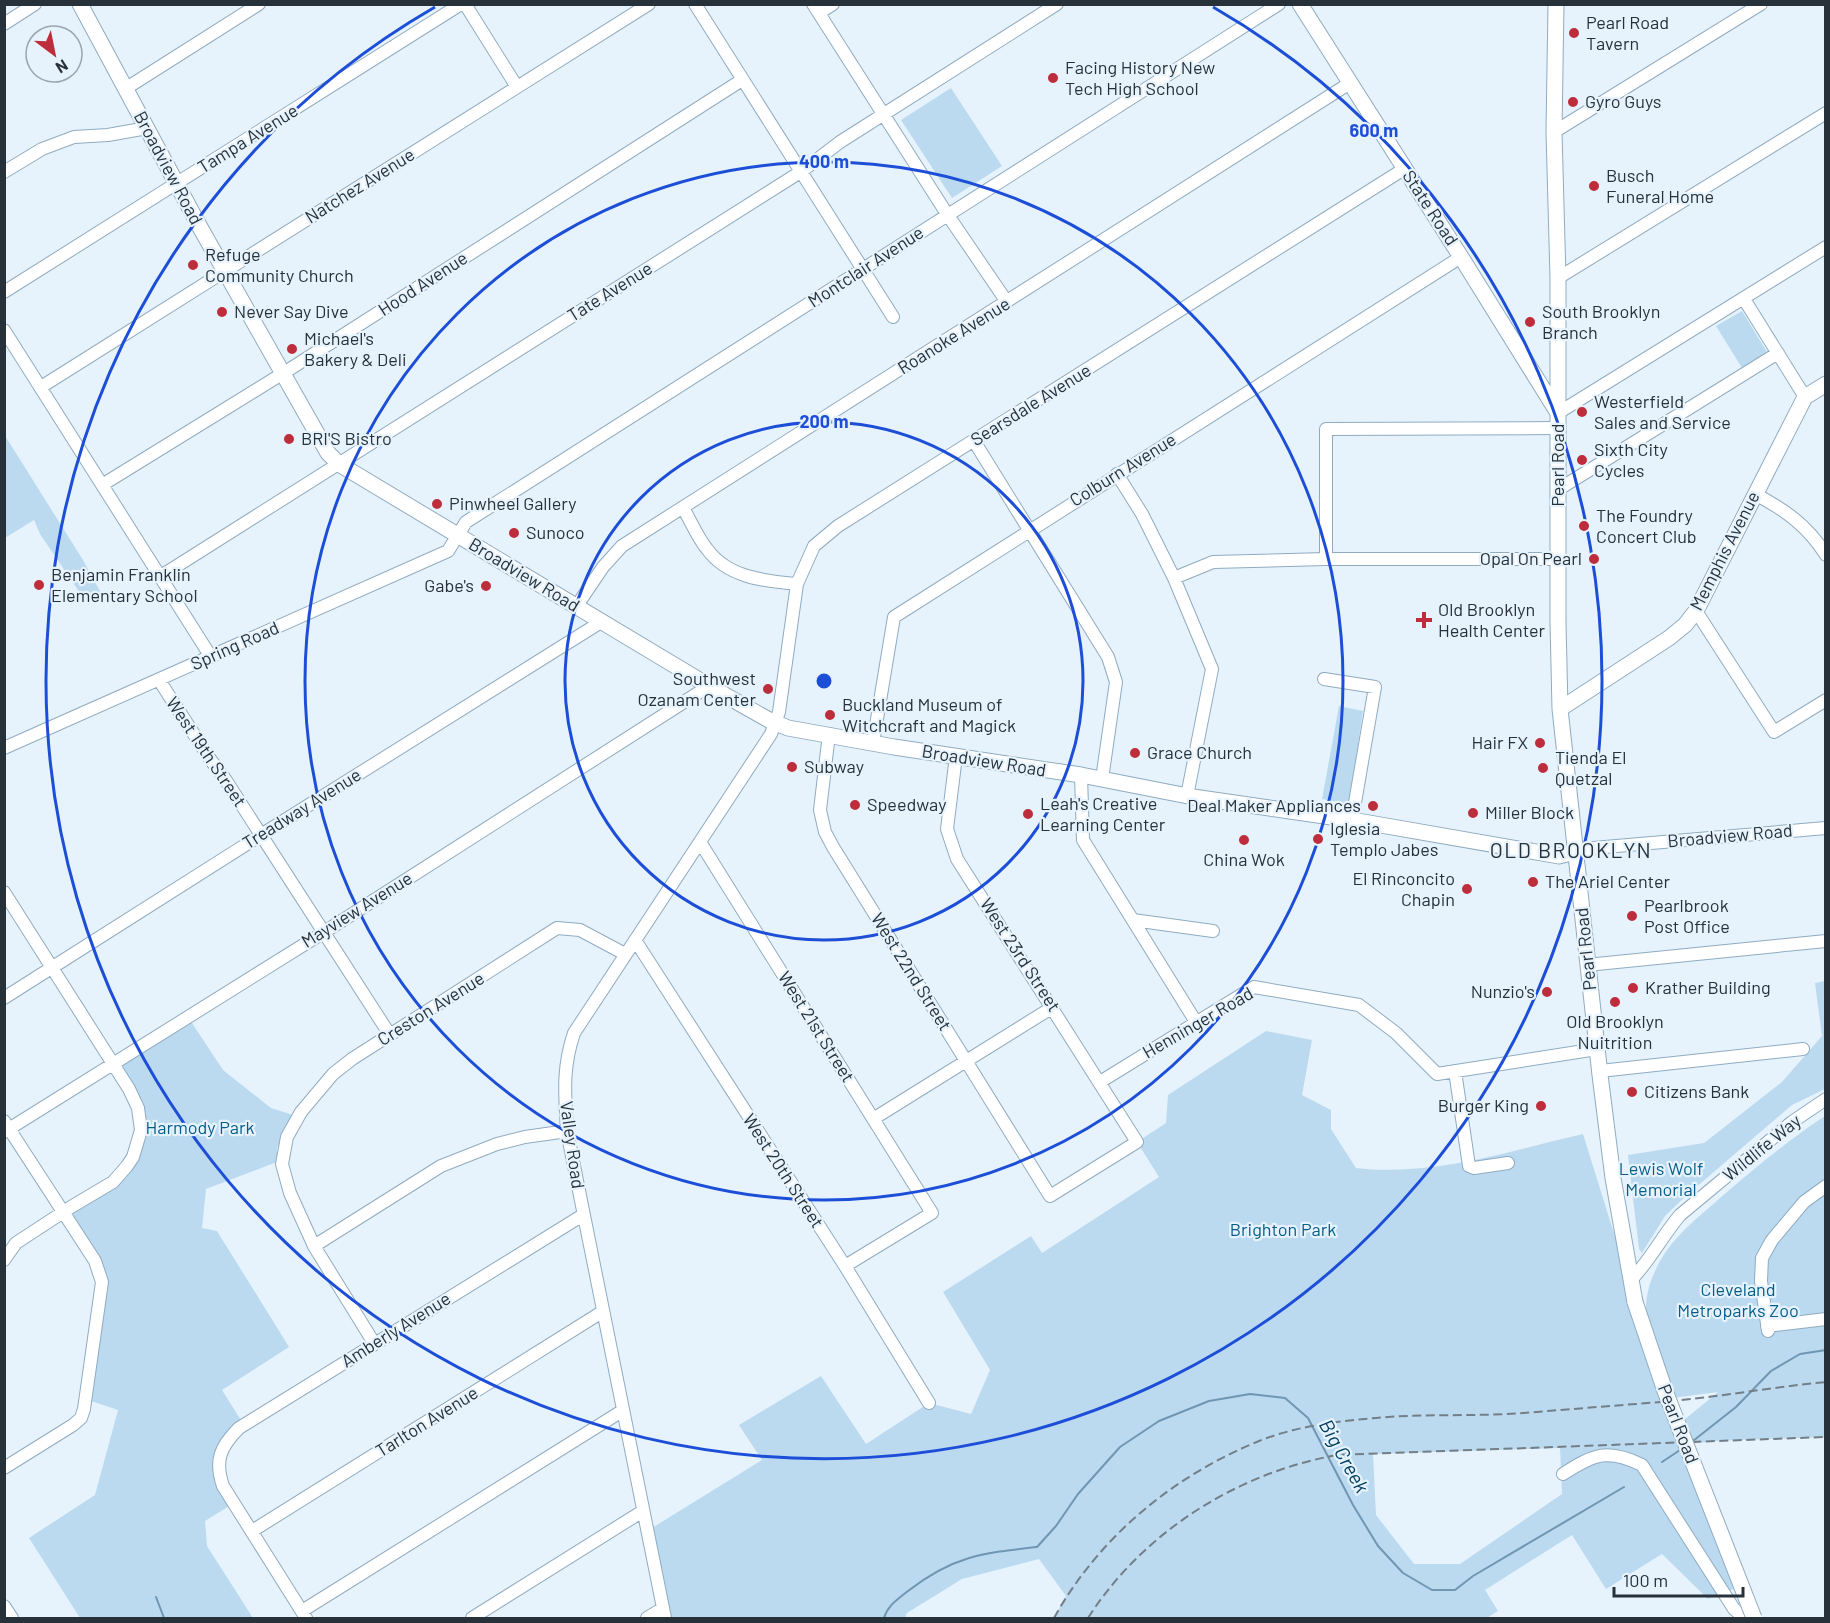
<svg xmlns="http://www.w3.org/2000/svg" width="1830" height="1623" font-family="Barlow,sans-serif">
	<rect width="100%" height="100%" fill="#e7f3fc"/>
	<path fill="#bbdaf0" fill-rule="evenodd" d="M951,88L1002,166L952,198L901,120Z
		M1742,311L1767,352L1742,368L1716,326Z
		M4,434L83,560L102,595L88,605L40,534L34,520L5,538Z
		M1339,706L1363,711L1349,804L1322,799Z
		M1825,981V1089L1792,1105L1687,1195L1665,1216L1642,1253L1639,1249L1628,1155L1704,1143L1782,1082L1822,1036L1815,983Z
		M188,1017L223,1070L271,1108L293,1115L277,1148V1162L206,1189L202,1228L217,1231L289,1347L222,1390L244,1425L219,1455L234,1503L205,1521L207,1546L253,1618H80L29,1538L95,1495L118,1410L85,1399L102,1282L63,1212L127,1166L140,1117L112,1064Z
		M1266,1031L1312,1040L1302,1095L1331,1110V1129L1356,1168C1432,1177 1509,1151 1583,1134L1641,1320L1678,1425L1718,1392L1672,1398C1663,1371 1645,1333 1646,1305C1647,1287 1655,1268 1665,1253C1679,1232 1701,1215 1720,1198C1754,1169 1788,1140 1825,1116V1437L1713,1441L1686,1445L1741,1586L1708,1599L1662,1554L1606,1589L1572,1535L1485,1590L1498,1611L1487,1618H1054L1066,1596L1039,1559L962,1579L907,1613L905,1618H665L647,1531L762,1460L739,1425L821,1376L866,1444L929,1403L971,1414L990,1370L943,1292L1031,1236L1042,1253L1159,1177L1137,1142L1166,1123L1168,1095ZM1560,1448L1562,1494L1460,1564H1414L1376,1515L1373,1454Z"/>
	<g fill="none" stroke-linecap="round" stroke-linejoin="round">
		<path stroke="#7096b2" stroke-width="2" d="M1693,1441L1736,1407L1771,1371L1800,1354L1826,1350
			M1662,1462L1680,1450
			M156,1597L164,1618
			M884,1618C888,1605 897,1600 908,1591C953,1556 982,1553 1037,1547L1056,1526L1078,1494L1120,1447L1159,1421L1209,1401L1250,1394L1285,1398L1308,1418L1353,1505L1378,1546L1403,1573L1432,1590H1455L1473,1576L1624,1487"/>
		<g stroke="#8fabc1" stroke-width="14">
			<path id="minor" d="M465,4L517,87
				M695,4L893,317
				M813,4L947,214L1007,302
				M819,13L833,4
				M4,24L35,4
				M125,89L259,4
				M1554,132L1761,4
				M4,172L42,149L74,137L108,135L147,128
				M1558,278L1826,113
				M4,292L461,4
				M1744,299L1805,397
				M4,330L211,657
				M41,387L649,4
				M1558,413L1826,247
				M974,441L1108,657L1116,682L1102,779
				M1117,474L1142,514L1174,578L1212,669L1187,796
				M102,485L290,369L742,80
				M1559,489L1778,353
				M1755,494C1785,510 1807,525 1826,555
				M683,508C691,521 697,537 707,549C728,578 765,581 797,584
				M1326,559V429L1558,428
				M161,576L802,171L840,142L1057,4
				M1174,578L1213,562L1326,559H1558
				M576,607L603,567L622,546L1350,83
				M1696,611L1774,732L1826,700
				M1324,679L1375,687L1352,820
				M159,680L210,759L225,779L390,1035
				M829,734L820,810L825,832L833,847L1050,1196L1137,1142L957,859L947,829L956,756
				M873,743L894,617L1461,257
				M4,748L448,551L466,522L1279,4
				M1081,775L1083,840L1196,1022
				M700,842L932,1213L845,1266
				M1575,852L1593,848L1826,828
				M4,892L129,1089L138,1108L141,1130L133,1157L127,1166L113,1182L71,1207L16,1243L4,1260
				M1133,920L1213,931
				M635,940L845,1266L929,1403
				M1587,965L1826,941
				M4,998L261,835L601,622
				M1455,1071L1469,1166L1474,1168L1508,1163
				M1600,1071L1803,1049
				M1100,1082L1254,987L1359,1005L1396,1033L1437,1074L1597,1049
				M873,1119L1053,1007
				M4,1121L95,1261L102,1282L84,1409L81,1418L73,1425L4,1468
				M4,1132L329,929L709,686
				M314,1246L441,1166L497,1144L525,1137L567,1131
				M1630,1281C1650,1261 1662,1236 1680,1215L1792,1122L1826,1099
				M1767,1326L1826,1319
				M1768,1331L1761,1281L1762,1258L1772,1240L1804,1202L1826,1186
				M374,1343L314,1246L290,1193L282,1164L287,1137L301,1112L333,1074L352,1059L557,928L580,930L625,954
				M1563,1474C1594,1454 1608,1448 1642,1465L1734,1609L1745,1618
				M252,1531L602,1312
				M4,1606L12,1618
				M302,1611L622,1411
				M306,1618L223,1486C214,1460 221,1446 239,1428L583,1215
				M472,1618L643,1511
				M647,1618L662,1609
				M665,1618L567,1131C565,1094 562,1069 574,1033L771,734L779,712L797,584L814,546L838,526L1404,169"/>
		</g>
		<g stroke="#8fabc1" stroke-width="17">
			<path id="major" d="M80,4L201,229L328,453L339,464L709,686L769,720L788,728L894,747L1081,775L1193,797L1352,820L1559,856L1575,852
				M1300,4L1461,257L1558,413
				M1556,4L1554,132L1558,278V622L1560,709L1600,1075L1613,1178L1635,1302
				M1560,709L1669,638L1685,625L1696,611L1805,397L1826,384"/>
		</g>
		<use href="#minor" stroke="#fff" stroke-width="12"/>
		<use href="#major" stroke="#fff" stroke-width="15"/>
		<path stroke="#737e87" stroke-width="2" stroke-dasharray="9 4.5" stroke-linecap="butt" d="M1054,1618C1099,1537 1173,1476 1259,1441C1291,1428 1330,1422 1365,1419C1417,1413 1471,1417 1523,1413C1573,1409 1623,1405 1673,1401C1724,1396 1774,1387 1826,1382
			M1088,1618C1143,1532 1237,1473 1337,1455L1826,1437"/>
		<g stroke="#8fabc1" stroke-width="17" stroke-linecap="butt">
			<path id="major-bridge" d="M1635,1302L1665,1391L1754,1618"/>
		</g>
		<use href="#major-bridge" stroke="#fff" stroke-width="15"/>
	</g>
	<g fill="none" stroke="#1d4ed8" stroke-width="3">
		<circle cx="824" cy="681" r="259"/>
		<circle cx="824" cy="681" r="519"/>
		<path d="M1213 7A778 778 0 1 1 435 7"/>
	</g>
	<g fill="#bd2d3b" stroke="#e7f3fc" stroke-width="2">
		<circle cx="1574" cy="33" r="6"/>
		<circle cx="1053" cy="78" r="6"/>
		<circle cx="1573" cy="102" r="6"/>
		<circle cx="1594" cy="186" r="6"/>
		<circle cx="193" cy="265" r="6"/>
		<circle cx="222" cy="312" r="6"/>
		<circle cx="1530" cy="322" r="6"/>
		<circle cx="292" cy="349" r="6"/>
		<circle cx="1582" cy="412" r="6"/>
		<circle cx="289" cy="439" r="6"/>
		<circle cx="1582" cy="460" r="6"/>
		<circle cx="437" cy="504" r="6"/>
		<circle cx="1584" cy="526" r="6"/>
		<circle cx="514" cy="533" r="6"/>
		<circle cx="1594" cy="559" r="6"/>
		<circle cx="39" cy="585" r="6"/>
		<circle cx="486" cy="586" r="6"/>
		<path d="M1421 611h6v6h6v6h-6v6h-6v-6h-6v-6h6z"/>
		<circle cx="768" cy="689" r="6"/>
		<circle cx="830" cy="715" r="6"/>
		<circle cx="1540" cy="743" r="6"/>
		<circle cx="1135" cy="753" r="6"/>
		<circle cx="792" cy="767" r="6"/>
		<circle cx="1543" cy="768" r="6"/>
		<circle cx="855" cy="805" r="6"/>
		<circle cx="1373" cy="806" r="6"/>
		<circle cx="1473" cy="813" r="6"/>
		<circle cx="1028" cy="814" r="6"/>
		<circle cx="1318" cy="839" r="6"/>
		<circle cx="1244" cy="840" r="6"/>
		<circle cx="1533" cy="882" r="6"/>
		<circle cx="1467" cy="889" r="6"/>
		<circle cx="1632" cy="916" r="6"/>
		<circle cx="1633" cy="988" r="6"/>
		<circle cx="1547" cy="992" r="6"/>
		<circle cx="1615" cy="1002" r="6"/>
		<circle cx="1632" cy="1092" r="6"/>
		<circle cx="1541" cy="1106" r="6"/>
	</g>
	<g text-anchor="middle" stroke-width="4.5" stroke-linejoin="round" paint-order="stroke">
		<g font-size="18" fill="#26313a" stroke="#e7f3fc" text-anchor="start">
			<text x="1586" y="29">Pearl Road<tspan x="1586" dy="21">Tavern</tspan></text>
			<text x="1065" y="74">Facing History New<tspan x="1065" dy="21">Tech High School</tspan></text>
			<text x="1585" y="108">Gyro Guys</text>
			<text x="1606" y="182">Busch<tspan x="1606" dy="21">Funeral Home</tspan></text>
			<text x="205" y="261">Refuge<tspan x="205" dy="21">Community Church</tspan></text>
			<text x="234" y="318">Never Say Dive</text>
			<text x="1542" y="318">South Brooklyn<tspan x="1542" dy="21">Branch</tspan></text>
			<text x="304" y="345">Michael's<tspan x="304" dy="21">Bakery &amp; Deli</tspan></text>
			<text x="1594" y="408">Westerfield<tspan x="1594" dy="21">Sales and Service</tspan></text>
			<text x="301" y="445">BRI'S Bistro</text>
			<text x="1594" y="456">Sixth City<tspan x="1594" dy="21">Cycles</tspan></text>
			<text x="449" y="510">Pinwheel Gallery</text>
			<text x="1596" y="522">The Foundry<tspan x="1596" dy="21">Concert Club</tspan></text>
			<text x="526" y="539">Sunoco</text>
			<text x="1582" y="565" text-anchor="end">Opal On Pearl</text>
			<text x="51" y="581">Benjamin Franklin<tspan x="51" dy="21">Elementary School</tspan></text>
			<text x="474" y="592" text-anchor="end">Gabe's</text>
			<text x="1438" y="616">Old Brooklyn<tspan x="1438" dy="21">Health Center</tspan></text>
			<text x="756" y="685" text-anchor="end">Southwest<tspan x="756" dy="21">Ozanam Center</tspan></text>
			<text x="842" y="711">Buckland Museum of<tspan x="842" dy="21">Witchcraft and Magick</tspan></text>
			<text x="1528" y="749" text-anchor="end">Hair FX</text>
			<text x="1147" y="759">Grace Church</text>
			<text x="1555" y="764">Tienda El<tspan x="1555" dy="21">Quetzal</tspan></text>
			<text x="804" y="773">Subway</text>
			<text x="1040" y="810">Leah's Creative<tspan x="1040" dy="21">Learning Center</tspan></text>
			<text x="867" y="811">Speedway</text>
			<text x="1361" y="812" text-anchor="end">Deal Maker Appliances</text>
			<text x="1485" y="819">Miller Block</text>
			<text x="1330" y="835">Iglesia<tspan x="1330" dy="21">Templo Jabes</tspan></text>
			<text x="1244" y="866" text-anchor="middle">China Wok</text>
			<text x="1455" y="885" text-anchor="end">El Rinconcito<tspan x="1455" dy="21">Chapin</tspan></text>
			<text x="1545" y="888">The Ariel Center</text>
			<text x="1644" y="912">Pearlbrook<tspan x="1644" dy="21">Post Office</tspan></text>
			<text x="1645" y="994">Krather Building</text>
			<text x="1535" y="998" text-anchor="end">Nunzio's</text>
			<text x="1615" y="1028" text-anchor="middle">Old Brooklyn<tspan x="1615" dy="21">Nuitrition</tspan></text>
			<text x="1644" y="1098">Citizens Bank</text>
			<text x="1529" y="1112" text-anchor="end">Burger King</text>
		</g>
		<g font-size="18" fill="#26313a" stroke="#e7f3fc">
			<text transform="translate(248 139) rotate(-32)" y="6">Tampa Avenue</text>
			<text transform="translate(168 168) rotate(62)" y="6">Broadview Road</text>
			<text transform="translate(360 186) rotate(-32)" y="6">Natchez Avenue</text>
			<text transform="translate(1430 208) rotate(57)" y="6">State Road</text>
			<text transform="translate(866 267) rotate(-33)" y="6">Montclair Avenue</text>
			<text transform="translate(423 284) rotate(-33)" y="6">Hood Avenue</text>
			<text transform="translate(610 292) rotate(-32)" y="6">Tate Avenue</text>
			<text transform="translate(954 336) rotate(-32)" y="6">Roanoke Avenue</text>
			<text transform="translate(1031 405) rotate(-32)" y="6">Searsdale Avenue</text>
			<text transform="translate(1558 465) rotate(-90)" y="6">Pearl Road</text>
			<text transform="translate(1123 470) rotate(-32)" y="6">Colburn Avenue</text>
			<text transform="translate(1725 551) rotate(-63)" y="6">Memphis Avenue</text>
			<text transform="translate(524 575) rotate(31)" y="6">Broadview Road</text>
			<text transform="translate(235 646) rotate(-24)" y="6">Spring Road</text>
			<text transform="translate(206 752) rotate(56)" y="6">West 19th Street</text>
			<text transform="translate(984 761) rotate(9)" y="6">Broadview Road</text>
			<text transform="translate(302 809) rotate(-32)" y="6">Treadway Avenue</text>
			<text transform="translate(1730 836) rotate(-5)" y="6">Broadview Road</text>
			<text transform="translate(357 910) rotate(-32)" y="6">Mayview Avenue</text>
			<text transform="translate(1586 949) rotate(-96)" y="6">Pearl Road</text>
			<text transform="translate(1020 955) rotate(57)" y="6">West 23rd Street</text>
			<text transform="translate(911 972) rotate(58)" y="6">West 22nd Street</text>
			<text transform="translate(431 1009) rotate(-32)" y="6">Creston Avenue</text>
			<text transform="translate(1198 1023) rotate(-30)" y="6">Henninger Road</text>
			<text transform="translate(816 1027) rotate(58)" y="6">West 21st Street</text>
			<text transform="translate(572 1145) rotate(82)" y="6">Valley Road</text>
			<text transform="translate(1762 1148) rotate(-39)" y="6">Wildlife Way</text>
			<text transform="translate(783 1171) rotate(57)" y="6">West 20th Street</text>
			<text transform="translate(396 1330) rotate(-32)" y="6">Amberly Avenue</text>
			<text transform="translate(427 1422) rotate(-32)" y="6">Tarlton Avenue</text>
			<text transform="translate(1678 1424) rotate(69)" y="6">Pearl Road</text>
		</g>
		<g font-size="18" fill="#065d8a" stroke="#e7f3fc">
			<text x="200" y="1134">Harmody Park</text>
			<text x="1661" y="1175">Lewis Wolf<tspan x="1661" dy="21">Memorial</tspan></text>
			<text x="1283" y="1236">Brighton Park</text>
			<text x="1738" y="1296">Cleveland<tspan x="1738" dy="21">Metroparks Zoo</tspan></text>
		</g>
		<g font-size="20" font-style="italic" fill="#003f61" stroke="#e7f3fc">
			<text transform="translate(1344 1456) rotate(61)" y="7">Big Creek</text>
		</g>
		<g font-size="21" letter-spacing="1.5" fill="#26313a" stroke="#e7f3fc">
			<text x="1571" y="858">OLD BROOKLYN</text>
		</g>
	</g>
	<circle cx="824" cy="681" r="9" fill="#1d4ed8" stroke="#e7f3fc" stroke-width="3"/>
	<g font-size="18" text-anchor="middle" font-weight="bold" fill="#1d4ed8" stroke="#e7f3fc" stroke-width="4.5" stroke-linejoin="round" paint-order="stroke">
		<text x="1374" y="137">600 m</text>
		<text x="824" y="168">400 m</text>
		<text x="824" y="428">200 m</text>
	</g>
	<rect width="1830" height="1623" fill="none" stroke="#26313a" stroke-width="12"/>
	<g transform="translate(54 54) rotate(148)"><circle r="28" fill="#e7f3fc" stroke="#9aa5ae" stroke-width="1.5"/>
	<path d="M0-4.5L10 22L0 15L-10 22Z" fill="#bd2d3b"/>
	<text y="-9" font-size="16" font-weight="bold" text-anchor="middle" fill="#26313a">N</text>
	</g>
	<path d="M1614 1587v9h129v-9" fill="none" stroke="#26313a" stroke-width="3"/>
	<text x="1623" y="1587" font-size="18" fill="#26313a" stroke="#e7f3fc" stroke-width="4.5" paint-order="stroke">100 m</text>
</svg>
